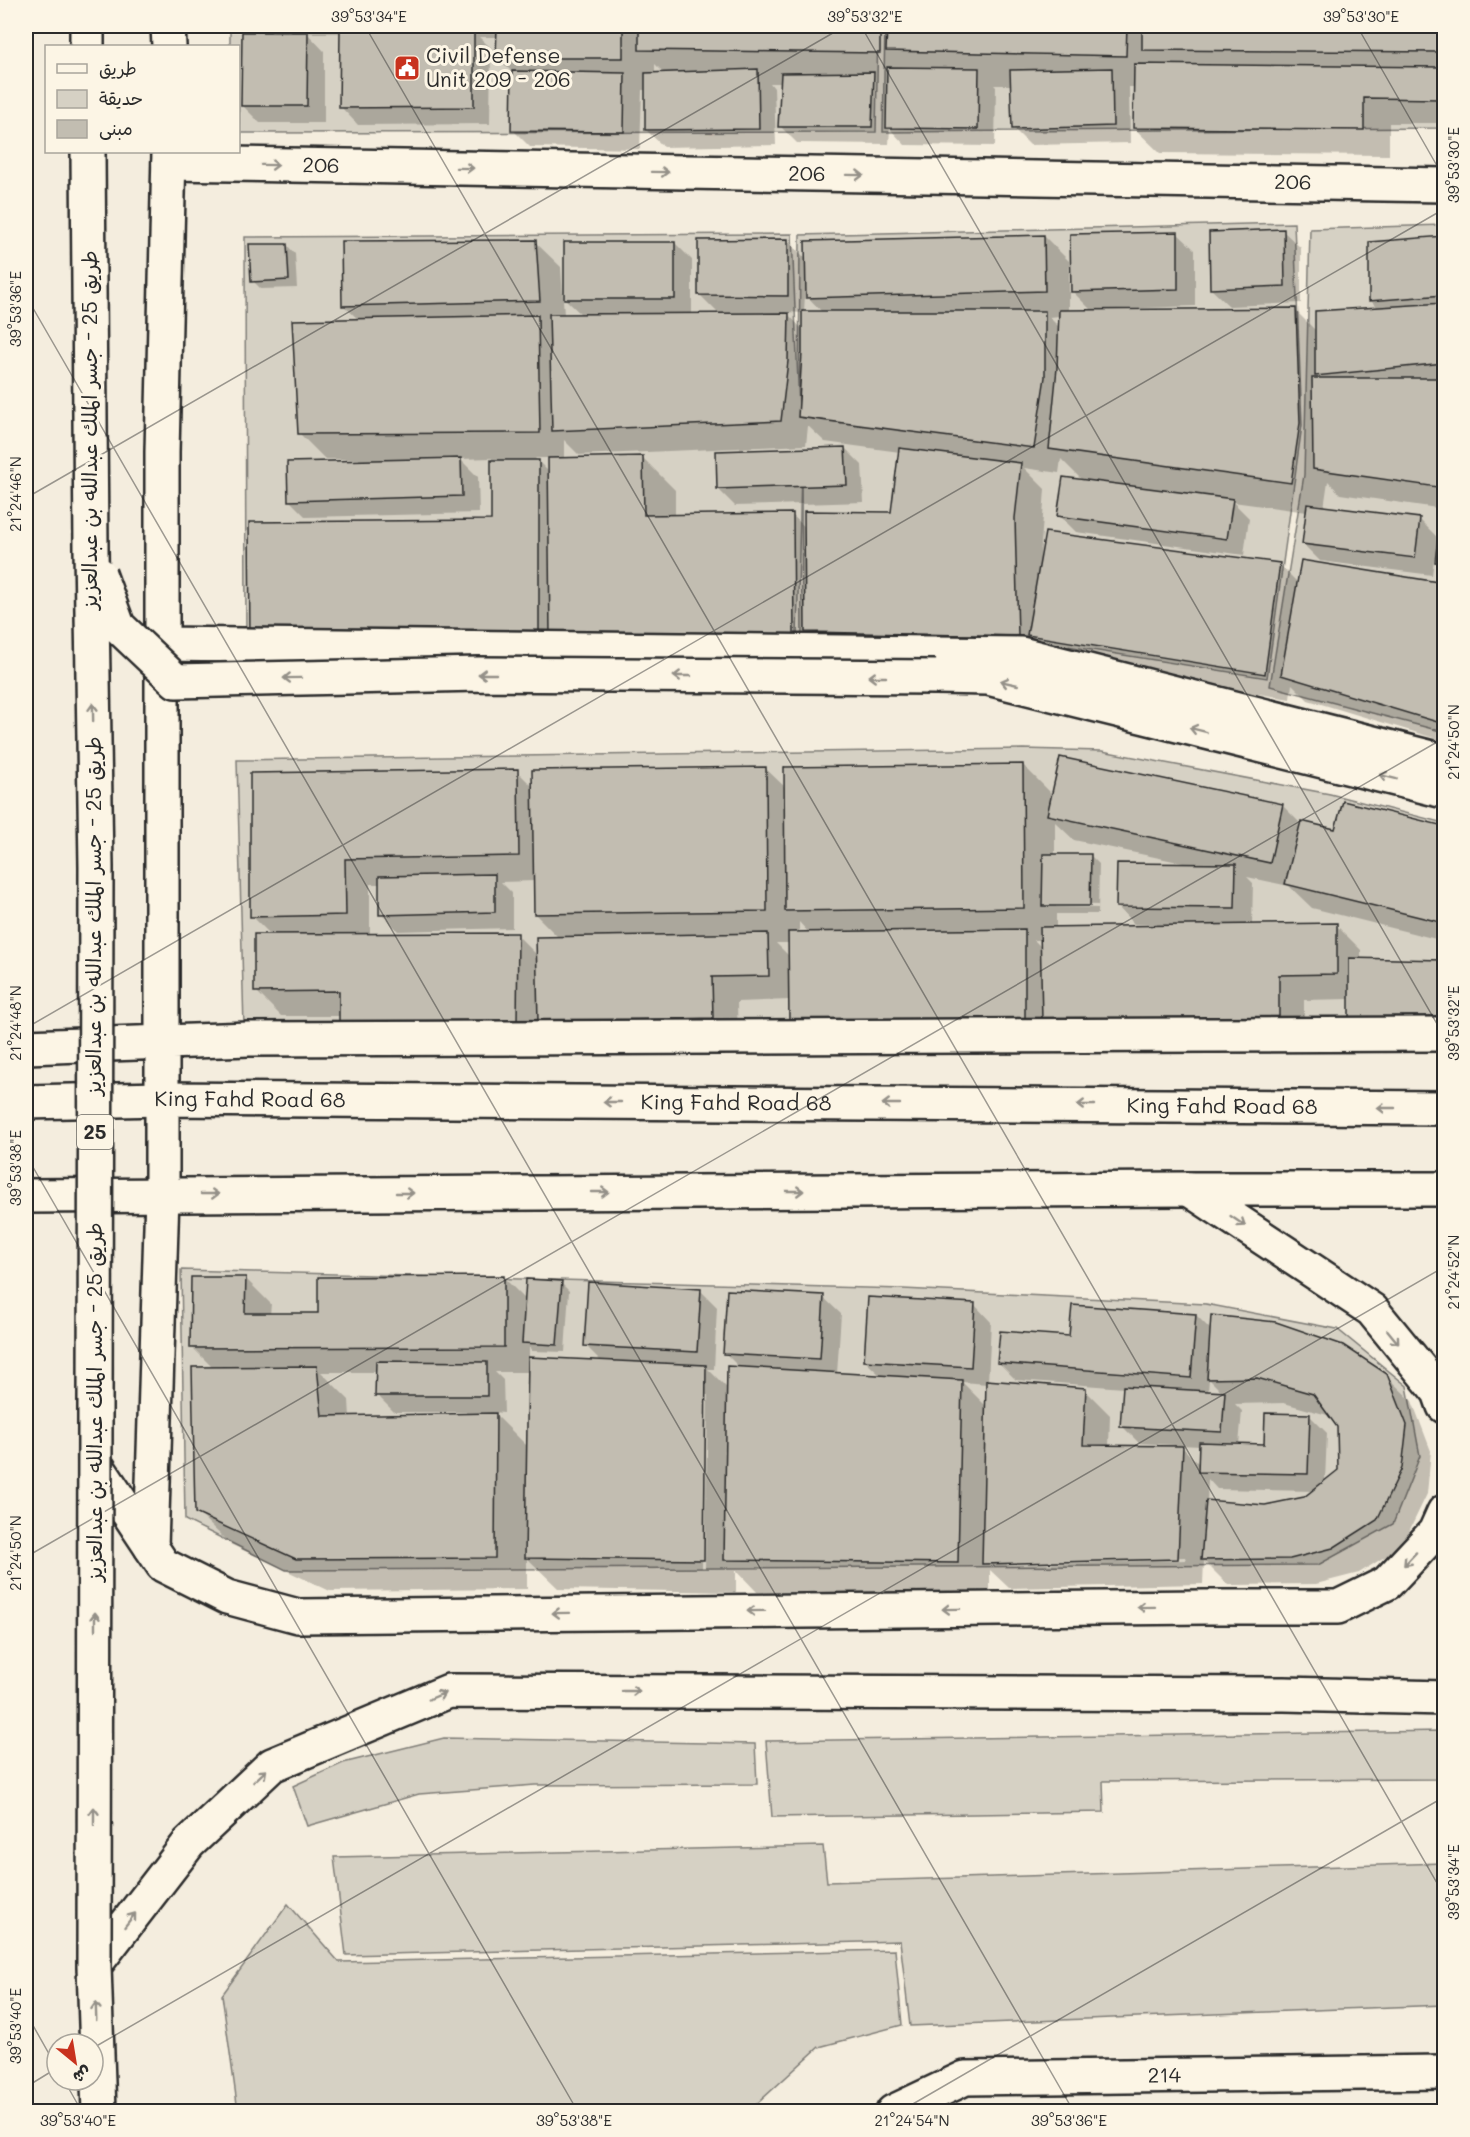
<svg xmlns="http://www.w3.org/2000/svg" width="1470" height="2137" font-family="Mali,'Playpen Sans Arabic',sans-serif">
	<rect width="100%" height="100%" fill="#f4edde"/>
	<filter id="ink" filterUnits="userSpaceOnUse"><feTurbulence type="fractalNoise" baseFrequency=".0167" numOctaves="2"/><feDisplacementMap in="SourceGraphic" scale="12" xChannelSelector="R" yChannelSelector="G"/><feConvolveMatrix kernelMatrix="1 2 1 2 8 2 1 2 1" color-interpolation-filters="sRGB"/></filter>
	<g filter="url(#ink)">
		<path fill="#d6d1c4" stroke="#807e78" stroke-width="1.5" d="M230,26H878L876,132L239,133L238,46H230Z
			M885,26H1444V128L883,132Z
			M1294,223L1302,425L1267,678L1023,639L802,636L801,470L797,636L246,643L245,237L792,234L799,408L800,235Z
			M1444,225V732L1270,686L1304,475L1310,229Z
			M1023,749L1102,751L1330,794L1444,823V1024L244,1028L237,760Z
			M181,1270L903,1289L1206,1304L1337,1329L1407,1386L1420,1456L1393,1524L1318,1565L286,1570L185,1520Z
			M1444,1731V1779L1103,1781L1104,1812L772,1817L766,1741Z
			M444,1738L755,1744L757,1784L535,1785L419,1794L307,1826L293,1786L343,1763Z
			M823,1846L827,1882L1444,1863V2005L910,2026L900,1941L346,1955L334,1857Z
			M288,1904L339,1962L895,1950L902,2025L819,2047L749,2111H238L222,1995Z"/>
		<path fill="#0003" fill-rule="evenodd" d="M254,26H389V31H410L404,26H1444V123H1389V155L1160,153L1134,128L1135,87H1129L1130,143L1030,145L1013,128L1012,85H994L996,87L995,146L905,145L890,129L889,144L797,143L780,126L782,83H770L774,88L776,145L664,147L646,130V90H642L640,149L530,147L513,130V73L498,58V37H479L491,48L490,124L358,125L341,107V33H307L324,51V123H260L243,106L262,33ZM655,64L665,74H655Z
			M1283,231L1301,248V303L1229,306L1211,289Z
			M1177,233L1195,250V306L1091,310L1072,291Z
			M1044,236L1069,261V311L1295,310L1316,331L1378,308L1371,301L1370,244L1444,238V509L1340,494L1328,481L1324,508L1420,520L1439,539L1441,523L1444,524V569L1434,559L1432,575L1320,561L1303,544L1307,512L1233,502L1249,518L1244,555L1076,532L1059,515L1083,481L1061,459L1059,473L1024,468L1045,489L1040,558L1280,565L1298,583L1302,562L1444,585V741L1308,700L1292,684L1290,699L1054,660L283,671L251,638L492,521V458L460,459L478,477L479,513L306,517L289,500L359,462V459H325L300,434L359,320L343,305L535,242L561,267L564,315H582L565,299L675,243L692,260V315H720L700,295L788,241L807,260ZM805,294L822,312H804ZM786,312L803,313V330ZM1060,316V328L1049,317ZM808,426L825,442L900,452L892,513L806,528L792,515L675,516V490L643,458L564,459V440L579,455L806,445ZM535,458H550V473Z
			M287,245L295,254L297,288L261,289L253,281Z
			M845,448L862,465L864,502L735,506L718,489Z
			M1023,765L1053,795L1282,805L1302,825L1336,831L1344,803L1444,828V941L1312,908L1289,886L1247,877L1253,883L1252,926L1336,925L1361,950V960L1444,961V1037L1350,999L1304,1000V1044L816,1046L790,1000L737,1002L738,1043L341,1016H281L256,991L272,936L252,916L251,775L517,771L534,788L765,768L786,788ZM1055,822L1074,840L1183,863L1117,906L1134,924H1157V927L1056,928V914H1098L1099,864L1091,856L1055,855ZM535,881V914L560,939L538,956L517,935H370V884H380L381,914L398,931L512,928V893L501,882ZM1056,904L1098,905V908L1056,907ZM799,922L809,933H799ZM1034,940H1042V948ZM776,943H790V957Z
			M245,1278L271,1304L270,1315L320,1314L504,1278L526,1300L561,1283L569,1291L565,1352L532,1351L529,1347V1359L602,1362L586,1346L700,1290L717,1307L714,1369H708L728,1389L740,1368L725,1353L823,1297L841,1314L837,1374L882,1377L865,1361L974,1304L991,1322L988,1382L1085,1390L1110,1415L1109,1447L1174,1448V1445L1139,1443L1122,1426L1124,1388L1016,1380L999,1363L1070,1338L1196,1315L1212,1331L1386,1376L1412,1401L1431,1451L1427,1494L1402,1546L1359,1573L1316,1584L1228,1585L1204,1561L1203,1584L1009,1588L990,1570V1595L757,1592L736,1570V1592L559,1589L527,1558V1589L330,1591L230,1544L197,1512L213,1368L192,1347ZM321,1372H377V1395L394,1412H466V1415L350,1417L349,1400ZM495,1372H529L528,1447L493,1412L504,1413L503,1380ZM1209,1379L1223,1393L1208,1392ZM962,1382L987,1384V1407ZM705,1395H708L705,1568H702ZM1284,1403L1331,1416L1339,1426V1470L1325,1481L1327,1433L1310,1416L1265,1445H1239L1242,1411L1235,1404ZM1180,1445L1200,1446V1465ZM1208,1479L1217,1489L1314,1491L1305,1498L1265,1506L1207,1502ZM1185,1557L1186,1560L1007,1565V1562Z"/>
		<path fill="#c2bdb1" stroke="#2b2b2b" stroke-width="1.5" d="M497,26H623V58H496Z
			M639,26H880V53L639,50Z
			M887,26H1127L1126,56L886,51Z
			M1142,26H1440L1439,52L1142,50Z
			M474,29V107L339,108L340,30Z
			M242,32H308L307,106H241Z
			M1134,64L1442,67L1441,99L1364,98V130L1133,128Z
			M887,67L979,68L978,129L886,128Z
			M1112,68L1113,126L1012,129L1010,70Z
			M758,69L759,129L645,130V73Z
			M512,71L625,73L624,132L511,131Z
			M874,72L872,127H778L781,73Z
			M1284,229L1285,286L1210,289L1209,232Z
			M1178,232V289L1071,292L1070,234Z
			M1044,235L1045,291L806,298L805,241Z
			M1444,236V295L1369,301V242Z
			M788,239V296L698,295V240Z
			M536,240L540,301L342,306L341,241Z
			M564,242H675V299H564Z
			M249,244H287L289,280L251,282Z
			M1444,303V363L1315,376V311Z
			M1296,308L1300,423L1291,483L1049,449L1057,368L1059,310Z
			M802,311H1045V377L1034,448L798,417L802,353Z
			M789,313L788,361L781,421L552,431L549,314Z
			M538,315L540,433L298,434L292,320Z
			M1312,378H1444V488L1313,469Z
			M845,447L847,485L717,489L716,451Z
			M899,448L1021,463L1015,518L1018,636L805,632L804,511L891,512Z
			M643,456L644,515L793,513L794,634L550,637L548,458Z
			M461,458L462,496L288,501L287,462Z
			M491,460H539V637L250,639L249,522L491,520Z
			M1063,477L1233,499L1227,539L1057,516Z
			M1307,504L1420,518L1415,558L1302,544Z
			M1440,521L1444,522V563L1435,562Z
			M1045,532L1280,563L1265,674L1027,635Z
			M1301,560L1444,583V724L1281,675Z
			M1060,757L1283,804L1270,863L1047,815Z
			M1023,764L1024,908L785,911L784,767Z
			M766,767L767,911L534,914L532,770Z
			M518,769L519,856L345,859L346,915L250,917V773Z
			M1343,801L1444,826V923L1285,884L1301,821L1335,829Z
			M1043,854H1091L1090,906H1042Z
			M1117,863L1236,864L1235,908L1116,907Z
			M495,874V912L379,915V876Z
			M1337,923V974L1279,975V1019L1042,1021L1040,927Z
			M1025,929V1018L789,1021L788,932Z
			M518,933L517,1024L339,1025V991L254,992V934Z
			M768,933L769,976L712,977L713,1018L538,1022L536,937Z
			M1349,958L1444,960V1020L1349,1018Z
			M504,1276V1347L190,1348L191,1277H246L245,1313H318V1277Z
			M526,1279L562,1281L557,1345L522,1343Z
			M588,1282L701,1289L697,1352L584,1346Z
			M727,1290L824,1295L820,1359L723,1354Z
			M868,1297L975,1303L971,1367L864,1361Z
			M1072,1305L1196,1314L1191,1378L997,1363L1000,1331L1069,1336Z
			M1211,1315L1276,1322L1343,1345L1387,1374L1407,1425L1402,1468L1377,1520L1333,1548L1290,1559L1201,1560L1206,1500L1265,1505L1304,1497L1338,1470L1337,1427L1313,1394L1257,1378L1207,1379Z
			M528,1357L706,1365L704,1560L525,1558Z
			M376,1361L487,1362V1396H375Z
			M317,1366L322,1416L496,1413L495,1558L296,1559L195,1513L192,1367Z
			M727,1366L962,1380L958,1563L724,1560Z
			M986,1380L1086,1388L1083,1445L1183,1446L1178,1559L982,1564Z
			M1123,1386L1225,1392L1222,1432L1120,1427Z
			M1265,1413L1310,1414L1308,1474L1198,1472L1199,1442L1264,1444Z"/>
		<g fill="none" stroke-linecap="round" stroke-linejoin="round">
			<g stroke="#2b2b2b" stroke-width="38">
				<path id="pedestrian" d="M168,26L169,46
					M163,644L1021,654L1444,761
					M26,1047L249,1039L1444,1034
					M151,1547L162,1195V452L169,152"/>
			</g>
			<g stroke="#2b2b2b" stroke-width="38">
				<g id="minor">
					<path id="s1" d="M893,2112L965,2078L1444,2072"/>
				</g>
			</g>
			<g stroke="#2b2b2b" stroke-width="38">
				<g id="secondary">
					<path id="s2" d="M169,163L1444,185"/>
				</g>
			</g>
			<g stroke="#2b2b2b" stroke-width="38">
				<g id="primary">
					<path d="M87,26V46"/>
					<path d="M936,677L988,678L1004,682L1444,791"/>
					<path id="s3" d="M26,1102L162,1099L1444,1108"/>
					<path d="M1189,1189L1372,1310L1439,1392L1444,1406"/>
					<path d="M26,1196L1189,1189H1444"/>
					<path d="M95,1463L163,1565L227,1597L298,1616L1205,1607H1338L1387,1583L1435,1532L1444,1512"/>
					<path d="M94,1966L189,1843L272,1765L449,1691L1284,1694L1444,1698"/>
				</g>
			</g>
			<use href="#pedestrian" stroke="#fcf5e5" stroke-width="33"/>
			<use href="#minor" stroke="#fcf5e5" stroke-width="33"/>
			<use href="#secondary" stroke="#fcf5e5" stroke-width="33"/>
			<use href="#primary" stroke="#fcf5e5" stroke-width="33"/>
			<g stroke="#2b2b2b" stroke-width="38" stroke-linecap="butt">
				<path id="primary-bridge" d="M88,152L91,549L96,867L94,1966L99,2112
					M99,574L118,626L176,681L479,674L936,677"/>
			</g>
			<use href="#primary-bridge" stroke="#fcf5e5" stroke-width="33"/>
		</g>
		<defs><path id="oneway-shaft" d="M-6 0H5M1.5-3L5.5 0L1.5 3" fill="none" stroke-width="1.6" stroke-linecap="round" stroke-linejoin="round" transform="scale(1.5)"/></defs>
		<g stroke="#949088">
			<use href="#oneway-shaft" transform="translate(270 165) rotate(1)"/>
			<use href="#oneway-shaft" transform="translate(465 168) rotate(1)"/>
			<use href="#oneway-shaft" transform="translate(660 172) rotate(1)"/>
			<use href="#oneway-shaft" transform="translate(855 175) rotate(1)"/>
			<use href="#oneway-shaft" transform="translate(487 674) rotate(-180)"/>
			<use href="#oneway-shaft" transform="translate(682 676) rotate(-180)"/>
			<use href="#oneway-shaft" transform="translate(877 677) rotate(-180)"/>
			<use href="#oneway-shaft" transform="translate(292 678) rotate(179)"/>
			<use href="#oneway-shaft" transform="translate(1009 683) rotate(-167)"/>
			<use href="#oneway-shaft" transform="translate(93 712) rotate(-91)"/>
			<use href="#oneway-shaft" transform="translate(1198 730) rotate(-166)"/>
			<use href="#oneway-shaft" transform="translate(1388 777) rotate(-166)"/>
			<use href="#oneway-shaft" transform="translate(612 1102) rotate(-180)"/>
			<use href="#oneway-shaft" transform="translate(891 1104) rotate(-180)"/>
			<use href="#oneway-shaft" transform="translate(1086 1105) rotate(-180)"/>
			<use href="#oneway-shaft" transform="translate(1386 1108) rotate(-180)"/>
			<use href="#oneway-shaft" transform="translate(795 1191)"/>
			<use href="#oneway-shaft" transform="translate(600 1192)"/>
			<use href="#oneway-shaft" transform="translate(405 1193)"/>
			<use href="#oneway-shaft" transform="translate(210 1194)"/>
			<use href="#oneway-shaft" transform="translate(1238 1221) rotate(34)"/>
			<use href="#oneway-shaft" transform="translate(1393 1337) rotate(51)"/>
			<use href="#oneway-shaft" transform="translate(1410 1559) rotate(133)"/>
			<use href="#oneway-shaft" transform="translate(1146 1607) rotate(179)"/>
			<use href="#oneway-shaft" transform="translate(951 1609) rotate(179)"/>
			<use href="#oneway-shaft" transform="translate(756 1611) rotate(179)"/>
			<use href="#oneway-shaft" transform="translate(561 1613) rotate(179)"/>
			<use href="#oneway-shaft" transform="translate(95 1621) rotate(-90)"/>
			<use href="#oneway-shaft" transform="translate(631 1691)"/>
			<use href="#oneway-shaft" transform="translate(437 1696) rotate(-23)"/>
			<use href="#oneway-shaft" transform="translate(260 1776) rotate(-43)"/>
			<use href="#oneway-shaft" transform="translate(94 1816) rotate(-90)"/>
			<use href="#oneway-shaft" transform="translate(130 1920) rotate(-52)"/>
			<use href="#oneway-shaft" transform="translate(96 2011) rotate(-92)"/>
		</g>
	</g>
	<path fill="none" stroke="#2b2b2b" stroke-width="1.5" stroke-opacity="0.45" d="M365,26L1444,1895M861,26L1444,1036M1357,26L1444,178M26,296L1074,2112M26,498L845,26M26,1028L1444,209M26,1155L578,2112M26,1557L1444,738M26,2013L57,2068M93,2048L1444,1267M64,2080L82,2112M26,2087L57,2068M899,2112L1444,1797"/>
	<defs>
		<g id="civic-square" transform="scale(1.35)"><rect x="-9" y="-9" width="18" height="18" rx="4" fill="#c8321e" stroke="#fcf5e5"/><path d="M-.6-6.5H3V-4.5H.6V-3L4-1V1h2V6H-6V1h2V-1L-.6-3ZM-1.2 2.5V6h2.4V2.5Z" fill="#fff"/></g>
	</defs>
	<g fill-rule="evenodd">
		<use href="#civic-square" x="407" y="68"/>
	</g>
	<g text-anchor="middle" stroke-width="6" stroke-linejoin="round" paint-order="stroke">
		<rect fill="#fcf5e5" stroke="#6a6863" stroke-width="1.5" x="77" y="1115" width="36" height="34" rx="4.5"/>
		<g font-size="20" font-weight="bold" fill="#2b2b2b">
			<text x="95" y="1139">25</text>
		</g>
		<g font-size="21" fill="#2b2b2b" stroke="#fcf5e5" text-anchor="start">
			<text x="426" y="63">Civil Defense<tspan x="426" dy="24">Unit 209 - 206</tspan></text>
		</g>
		<g font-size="21" fill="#2b2b2b" stroke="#fcf5e5">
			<text dy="7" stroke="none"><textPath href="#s2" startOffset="152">206</textPath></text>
			<text dy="7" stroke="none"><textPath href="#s2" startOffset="638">206</textPath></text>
			<text dy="7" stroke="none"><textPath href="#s2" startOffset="1124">206</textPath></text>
			<text transform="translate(90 430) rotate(-90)" y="7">طريق 25 - جسر الملك عبدالله بن عبدالعزيز</text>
			<text transform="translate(94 916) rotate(-90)" y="7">طريق 25 - جسر الملك عبدالله بن عبدالعزيز</text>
			<text dy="7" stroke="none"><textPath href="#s3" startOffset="224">King Fahd Road 68</textPath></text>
			<text dy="7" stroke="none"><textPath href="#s3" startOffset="710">King Fahd Road 68</textPath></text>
			<text dy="7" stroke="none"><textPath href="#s3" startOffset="1196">King Fahd Road 68</textPath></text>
			<text transform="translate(95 1402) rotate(-90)" y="7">طريق 25 - جسر الملك عبدالله بن عبدالعزيز</text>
			<text dy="7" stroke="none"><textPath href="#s1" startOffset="279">214</textPath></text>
		</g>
	</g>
	<rect width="1470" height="2137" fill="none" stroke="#fcf5e5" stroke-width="66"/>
	<rect x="45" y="45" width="195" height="108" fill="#fcf5e5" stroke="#a8a49b" stroke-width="1.5"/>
	<rect x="57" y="64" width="30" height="9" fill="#fcf5e5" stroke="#a8a49b" stroke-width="1.5"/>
	<text x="99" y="75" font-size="18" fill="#2b2b2b">طريق</text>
	<rect x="57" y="90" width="30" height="18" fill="#d6d1c4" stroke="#a8a49b" stroke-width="1.5"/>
	<text x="99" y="105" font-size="18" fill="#2b2b2b">حديقة</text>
	<rect x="57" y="120" width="30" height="18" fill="#c2bdb1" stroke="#a8a49b" stroke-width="1.5"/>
	<text x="99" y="135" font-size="18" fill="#2b2b2b">مبنى</text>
	<g transform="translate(75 2062) rotate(150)"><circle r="28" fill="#fcf5e5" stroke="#a8a49b" stroke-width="1.5"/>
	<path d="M0-4.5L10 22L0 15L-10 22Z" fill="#c8321e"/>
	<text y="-9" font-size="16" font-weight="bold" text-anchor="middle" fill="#2b2b2b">ش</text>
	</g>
	<rect x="33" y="33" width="1404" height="2071" fill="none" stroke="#2b2b2b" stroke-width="2"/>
	<g font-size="15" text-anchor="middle" fill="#2b2b2b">
		<text x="369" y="22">39°53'34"E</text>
		<text x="865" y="22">39°53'32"E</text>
		<text x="1361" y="22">39°53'30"E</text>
		<text transform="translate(1454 165) rotate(-90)" y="5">39°53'30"E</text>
		<text transform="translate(16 309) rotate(-90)" y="5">39°53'36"E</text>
		<text transform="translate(16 494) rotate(-90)" y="5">21°24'46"N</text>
		<text transform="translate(1454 742) rotate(-90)" y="5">21°24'50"N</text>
		<text transform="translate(1454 1023) rotate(-90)" y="5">39°53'32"E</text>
		<text transform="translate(16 1023) rotate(-90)" y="5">21°24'48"N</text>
		<text transform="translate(16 1168) rotate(-90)" y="5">39°53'38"E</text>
		<text transform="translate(1454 1272) rotate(-90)" y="5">21°24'52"N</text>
		<text transform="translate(16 1553) rotate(-90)" y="5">21°24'50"N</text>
		<text transform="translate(1454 1882) rotate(-90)" y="5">39°53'34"E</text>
		<text transform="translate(16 2026) rotate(-90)" y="5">39°53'40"E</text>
		<text x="78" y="2126">39°53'40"E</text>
		<text x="574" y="2126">39°53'38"E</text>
		<text x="912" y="2126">21°24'54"N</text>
		<text x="1069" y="2126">39°53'36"E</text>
	</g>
</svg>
